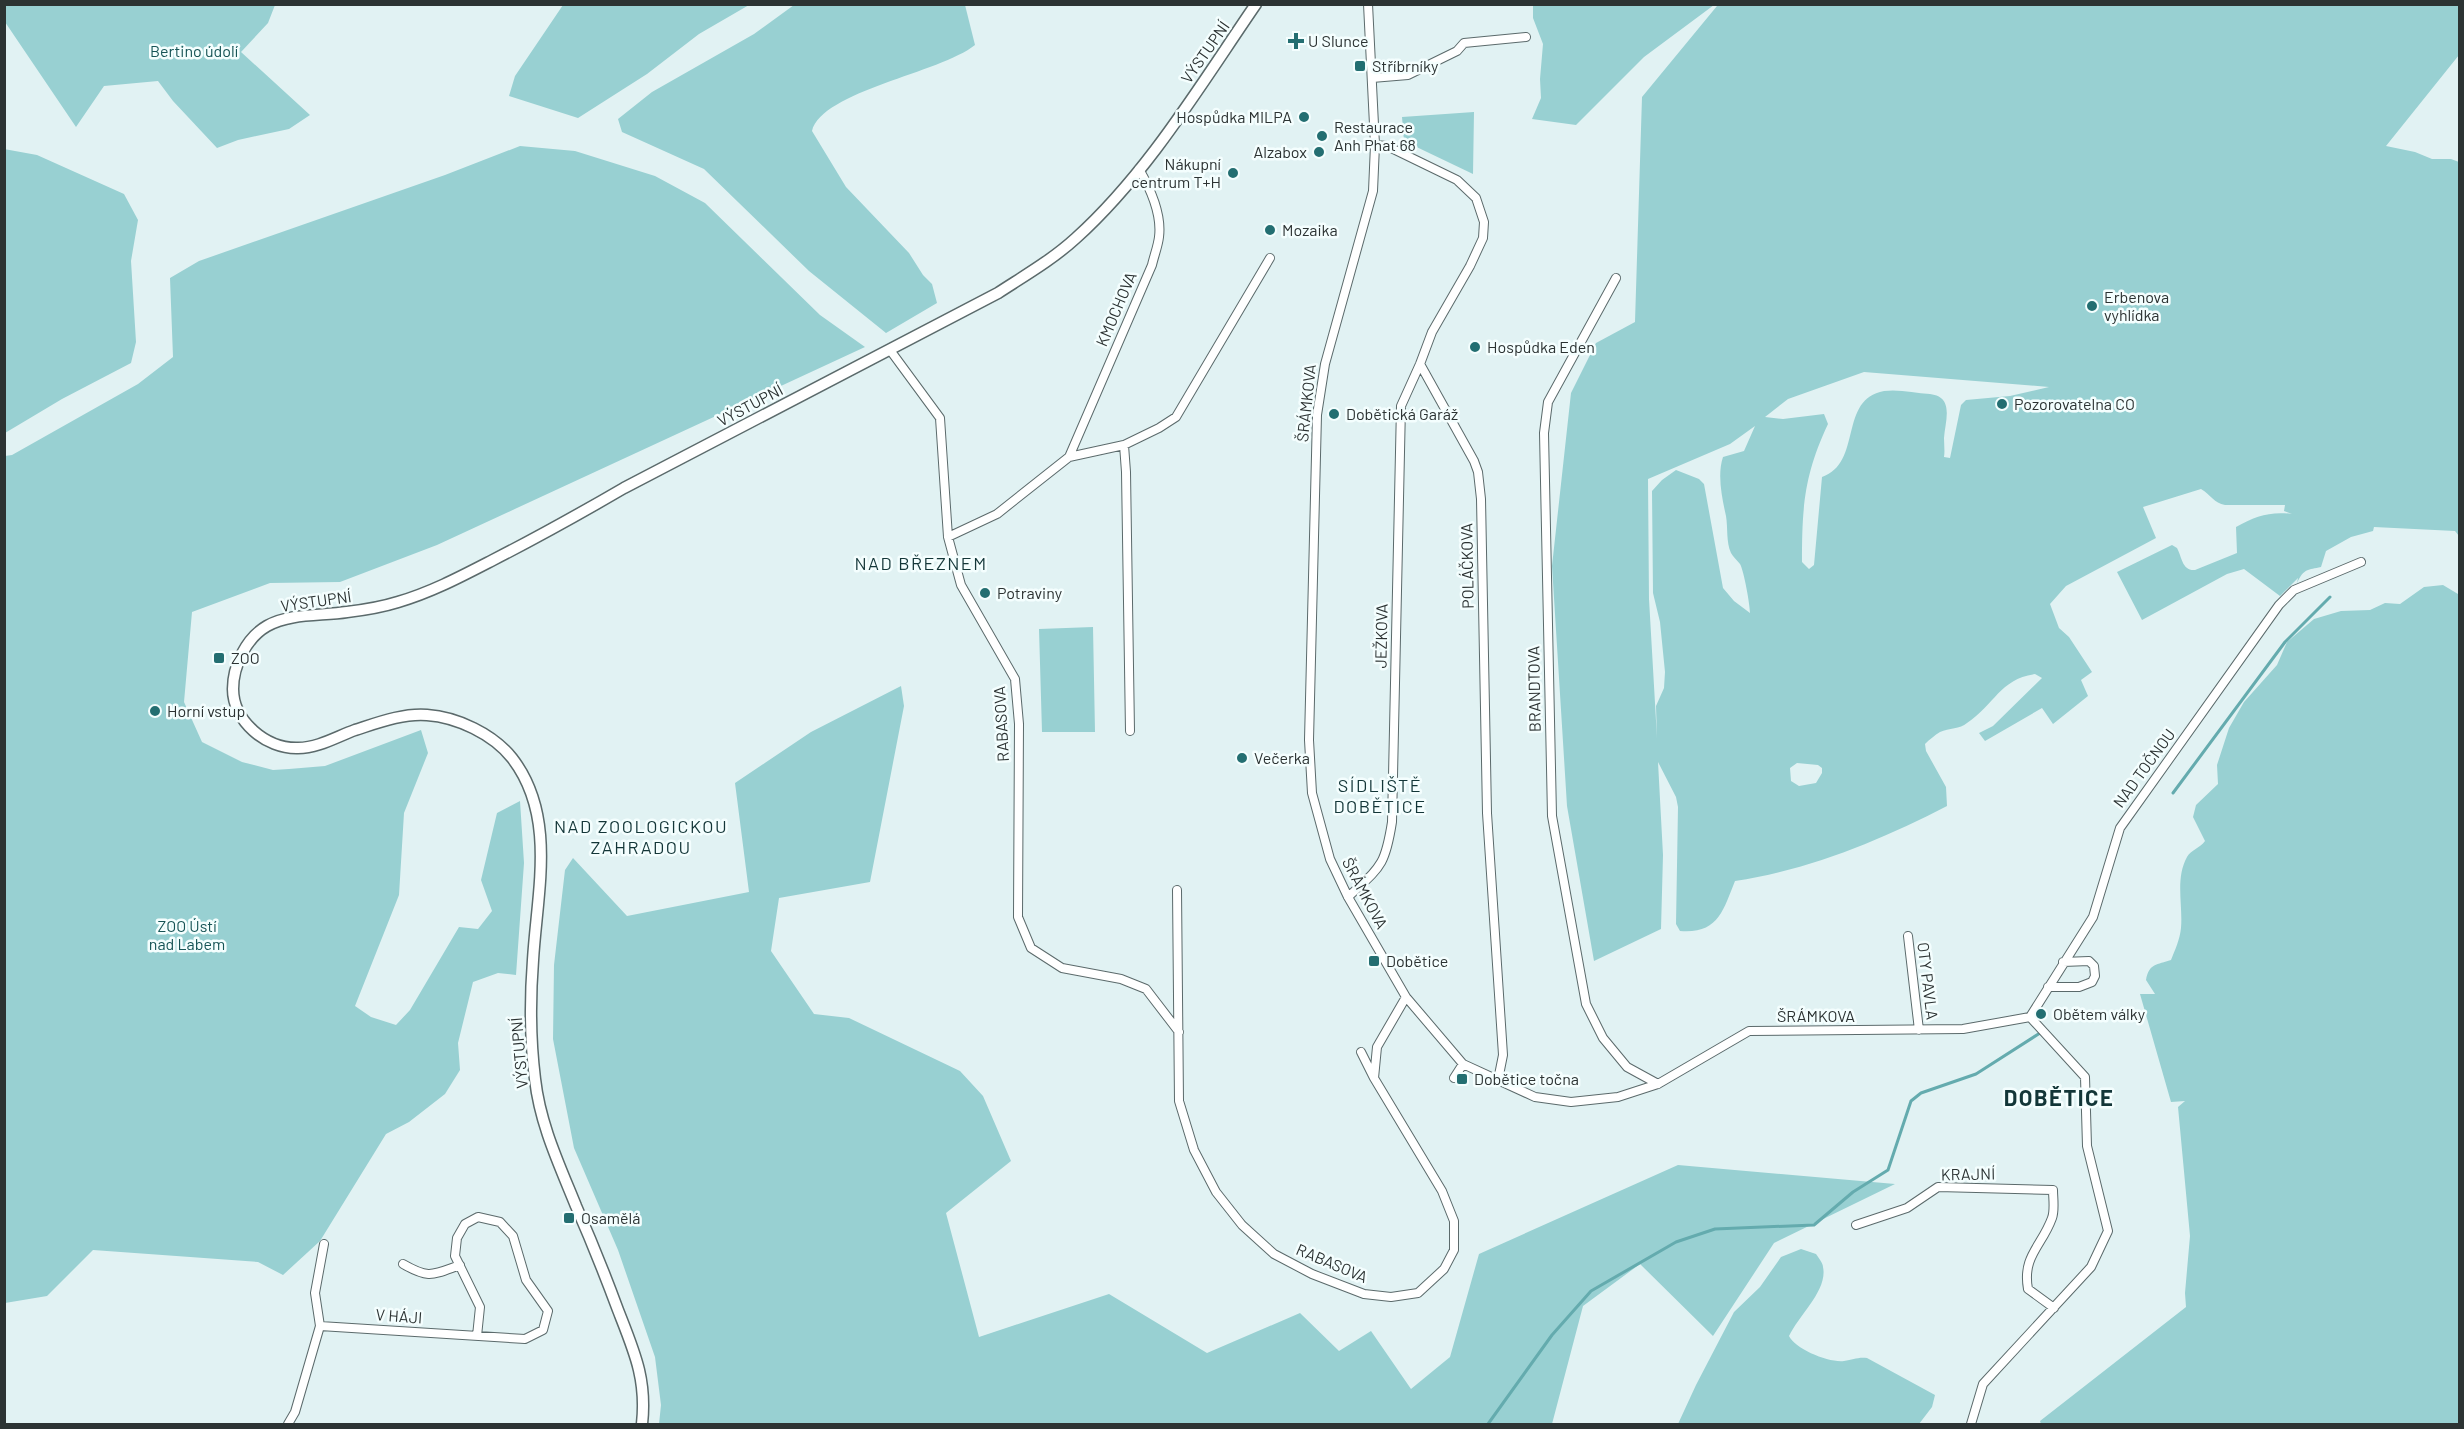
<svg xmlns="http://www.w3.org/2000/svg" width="2464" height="1429" font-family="Barlow,sans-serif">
	<rect width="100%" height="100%" fill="#e1f2f3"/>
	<path fill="#98d0d2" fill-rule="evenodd" d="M4,5H275L268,23L241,52L310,115L289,129L238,140L217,148L173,101L158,81L104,86L76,127L5,22Z
		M563,5V4L749,5L699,34L647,74L578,118L509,96L515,76Z
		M794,5H965L975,45C940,73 822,91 812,131L846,187L909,253L923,275L932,284L937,303L886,333L809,271L704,169L622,132L618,119L652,92L754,34Z
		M1533,5V4L1714,5L1644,57L1576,125L1532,119L1541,98L1540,79L1543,44L1533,18Z
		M1722,5H2459V55L2386,146L2415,152L2432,159H2451L2459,162V536L2455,531L2374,527L2373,531L2351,537L2326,551L2321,567C2308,570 2304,568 2297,583L2298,578L2280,596L2244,569L2227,574L2142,620L2117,572L2172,545L2177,548C2182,557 2182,571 2195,570L2237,553L2236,527C2255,516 2271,511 2292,514L2284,511L2285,505H2225C2214,503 2211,495 2201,489L2143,507L2156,538L2066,586L2050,604L2059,628L2069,637L2092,672L2081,680L2088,696L2053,724L2042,708L1985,741L1979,733L1993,726L2042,678L2035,674C2000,679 1995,704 1967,723C1960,729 1949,728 1940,732C1935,735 1929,740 1925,744L1926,751L1946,787L1947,806C1881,840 1809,870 1735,881C1723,911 1718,934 1680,931L1676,924L1678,807L1676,797L1658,762L1663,855L1661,929L1594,961L1567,806L1552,566L1571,393L1596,343L1635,322L1642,97L1717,6ZM1864,372L2049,387L2010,396L1966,400L1961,405L1950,458L1944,457C1945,451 1944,444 1944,438C1945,421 1955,397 1930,394C1915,393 1899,389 1884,391C1838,399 1863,463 1822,477L1814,565L1809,569L1802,562C1802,507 1804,475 1828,424L1824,414L1783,419L1765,417L1788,399ZM1755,426L1744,451L1723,457C1717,475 1722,498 1726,516C1728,528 1726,542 1731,553C1733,557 1737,560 1740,564C1744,571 1750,605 1750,613L1734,601L1723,588L1704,484L1699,479L1676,470L1662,480L1652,491L1653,593L1660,622L1665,672L1664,688L1656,706L1657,738L1649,599L1648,479L1730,444ZM1797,763L1818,765L1822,768V773L1816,783L1799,786L1791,781L1790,768Z
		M1474,112L1473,174L1404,141L1402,117Z
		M520,146L575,151L655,176L705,203L820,315L865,347L437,545L340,582L270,583L192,612L184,702L202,742L242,762L273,770L289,769L325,766L421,730L428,753L404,813L399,895L355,1006L371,1017L396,1025L410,1010L459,927L478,929L492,911L481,880L497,813L520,801L524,863L516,975L498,973L473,982L458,1043L460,1070L445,1094L409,1122L386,1134L320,1241L283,1275L258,1262L93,1250L47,1296L5,1303V456L12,455L138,384L173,357L170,278L199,261L445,175Z
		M4,149L37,155L124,194L138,220L131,261L136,342L131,363L62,399L5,433Z
		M2443,585L2458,594L2460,599L2459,1424H2041L2040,1421L2186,1307L2185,1293L2190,1236L2178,1107L2185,1101L2171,1102L2140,994H2155L2146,980C2149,963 2157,965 2171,960C2175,950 2180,939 2181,928C2183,905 2175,879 2187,857C2191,850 2200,848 2205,841L2193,817L2196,805L2218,784L2217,765L2229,728L2244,702L2277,665L2287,642L2314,619L2341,611L2370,610L2385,603L2400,604L2424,587Z
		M1093,627L1095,732H1042L1039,629Z
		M901,686L904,706L870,882L779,898L771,951L814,1014L849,1018L960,1071L983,1096L1011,1161L946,1213L979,1337L1109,1294L1207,1353L1300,1313L1339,1351L1371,1331L1411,1389L1450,1357L1479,1254L1678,1165L1895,1184L1774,1243L1713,1336L1640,1264L1583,1306L1552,1424H659L661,1405L655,1357L618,1250L574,1148L553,1039L554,965L565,870L573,858L627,916L749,892L735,783L811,732Z
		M1801,1249L1816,1254C1818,1257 1823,1263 1823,1267C1828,1290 1799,1315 1789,1336C1795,1349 1829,1363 1844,1361C1853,1360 1857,1357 1867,1358L1935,1395L1932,1407L1919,1424H1678L1696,1385L1734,1312L1760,1287L1781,1257Z"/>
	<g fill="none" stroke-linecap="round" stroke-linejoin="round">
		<path stroke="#64abae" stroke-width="3" d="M2173,793L2285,642L2330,597
			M1488,1424L1552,1335L1591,1291L1676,1242L1715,1229L1814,1225L1853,1192L1888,1170L1911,1101L1921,1093L1976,1074L2040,1033"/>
		<g stroke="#5b6a6b" stroke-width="10">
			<path id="minor" d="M1368,4L1375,145L1373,191L1325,364L1317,415L1309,740L1312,793L1330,859L1348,897L1406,997L1463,1064L1535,1097L1571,1102L1618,1097L1658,1084L1749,1031L1963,1029L2030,1017
				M1372,78L1408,75L1457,51L1464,43L1526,37
				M1616,278L1548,402L1544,433L1552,816L1586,1004L1603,1038L1627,1067L1658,1084
				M890,350L940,418L948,537L961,585L1015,679L1019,724L1018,917L1031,948L1062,968L1121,979L1146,989L1179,1032
				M1420,364L1474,461L1478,472L1481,499L1487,813L1503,1055L1498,1080
				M1124,445L1159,428L1176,417L1270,258
				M1069,457L1124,445L1126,472L1130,731
				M948,537L997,514L1069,457L1152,265C1154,256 1158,246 1159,237C1162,214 1150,188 1139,169
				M1177,890L1179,1101L1194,1150L1216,1192L1242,1225L1274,1254L1312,1274L1364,1294L1391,1297L1418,1293L1444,1269L1454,1250V1221L1442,1191L1374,1078L1377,1047L1406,997
				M1348,897C1380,867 1385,867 1392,822L1401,406L1420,364L1432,332L1470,266L1483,238L1484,222L1476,198L1457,180L1387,146L1375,145
				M1908,936L1919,1030
				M2048,987H2079L2092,982L2095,976L2094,966L2089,961L2063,962
				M2030,1017L2093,917L2120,828L2279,605L2294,590L2361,562
				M1361,1052L1374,1078
				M1454,1078L1463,1064
				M1856,1225L1907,1208L1938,1187L2053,1190C2053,1198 2055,1210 2052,1218C2042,1246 2022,1256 2028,1289L2054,1308
				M403,1264C429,1279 432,1275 460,1265
				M320,1326L525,1339L543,1330L548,1311L526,1280L513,1236L500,1222L478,1217L465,1224L457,1238L455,1256L480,1307L477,1336
				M288,1424L295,1412L320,1326L315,1293L324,1244
				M1971,1424L1983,1384L2091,1267L2108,1231L2087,1146L2085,1077L2030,1017"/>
		</g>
		<g stroke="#5b6a6b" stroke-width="13">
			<path id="tertiary" d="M642,1424C647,1379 634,1351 618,1310C605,1275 591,1240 576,1206C559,1164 540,1124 535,1079C530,1039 530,999 533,960C537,892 557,816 512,758C493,734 457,717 427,715C403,713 377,723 355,730C336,737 318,748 298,748C266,749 233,721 233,689C233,666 246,638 267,626C290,613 321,616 347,612C364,610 382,607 398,602C432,592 462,576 493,560C538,537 581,513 624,488L998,293C1024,276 1052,260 1076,238C1148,173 1201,84 1256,4"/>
		</g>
		<use href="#minor" stroke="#fff" stroke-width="8"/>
		<use href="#tertiary" stroke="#fff" stroke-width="10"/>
	</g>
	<g fill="#236e71" stroke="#f4fefe" stroke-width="2">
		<path d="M1293 32h6v6h6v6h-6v6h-6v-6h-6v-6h6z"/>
		<rect x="1354" y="60" width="12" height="12" rx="3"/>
		<circle cx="1304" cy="117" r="6"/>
		<circle cx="1322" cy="136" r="6"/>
		<circle cx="1319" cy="152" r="6"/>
		<circle cx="1233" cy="173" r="6"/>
		<circle cx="1270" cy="230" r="6"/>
		<circle cx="2092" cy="306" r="6"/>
		<circle cx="1475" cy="347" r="6"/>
		<circle cx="2002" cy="404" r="6"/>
		<circle cx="1334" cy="414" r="6"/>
		<circle cx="985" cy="593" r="6"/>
		<rect x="213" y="652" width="12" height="12" rx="3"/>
		<circle cx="155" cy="711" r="6"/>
		<circle cx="1242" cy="758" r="6"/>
		<rect x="1368" y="955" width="12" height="12" rx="3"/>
		<circle cx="2041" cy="1014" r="6"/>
		<rect x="1456" y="1073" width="12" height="12" rx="3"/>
		<rect x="563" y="1212" width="12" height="12" rx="3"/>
	</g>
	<g text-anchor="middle" stroke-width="5" stroke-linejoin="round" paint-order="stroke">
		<g font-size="16" fill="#2c3333" stroke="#f4fefe" text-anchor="start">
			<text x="1308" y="47">U Slunce</text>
			<text x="1372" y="72">Stříbrníky</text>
			<text x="1292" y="123" text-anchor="end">Hospůdka MILPA</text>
			<text x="1334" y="133">Restaurace<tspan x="1334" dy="18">Anh Phat 68</tspan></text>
			<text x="1307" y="158" text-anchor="end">Alzabox</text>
			<text x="1221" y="170" text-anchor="end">Nákupní<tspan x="1221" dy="18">centrum T+H</tspan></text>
			<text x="1282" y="236">Mozaika</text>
			<text x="2104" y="303">Erbenova<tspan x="2104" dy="18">vyhlídka</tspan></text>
			<text x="1487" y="353">Hospůdka Eden</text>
			<text x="2014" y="410">Pozorovatelna CO</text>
			<text x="1346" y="420">Dobětická Garáž</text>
			<text x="997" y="599">Potraviny</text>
			<text x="231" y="664">ZOO</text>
			<text x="167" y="717">Horní vstup</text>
			<text x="1254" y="764">Večerka</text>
			<text x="1386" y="967">Dobětice</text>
			<text x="2053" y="1020">Obětem války</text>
			<text x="1474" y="1085">Dobětice točna</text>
			<text x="581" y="1224">Osamělá</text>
		</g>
		<g font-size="16" fill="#165456" stroke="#f4fefe">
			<text x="194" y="57">Bertino údolí</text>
			<text x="187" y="932">ZOO Ústí<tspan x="187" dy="18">nad Labem</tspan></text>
		</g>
		<g font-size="16" fill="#2c3333" stroke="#f4fefe">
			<text transform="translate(1205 52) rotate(-55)" y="6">VÝSTUPNÍ</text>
			<text transform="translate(1116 309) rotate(-67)" y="6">KMOCHOVA</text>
			<text transform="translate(1306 403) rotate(-84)" y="6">ŠRÁMKOVA</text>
			<text transform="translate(750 405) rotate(-28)" y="6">VÝSTUPNÍ</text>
			<text transform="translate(1467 566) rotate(-91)" y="6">POLÁČKOVA</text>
			<text transform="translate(316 601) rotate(-8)" y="6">VÝSTUPNÍ</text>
			<text transform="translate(1381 636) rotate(-89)" y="6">JEŽKOVA</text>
			<text transform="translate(1534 689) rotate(-91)" y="6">BRANDTOVA</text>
			<text transform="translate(1001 724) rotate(-93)" y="6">RABASOVA</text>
			<text transform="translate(2144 768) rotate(-54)" y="6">NAD TOČNOU</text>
			<text transform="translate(1365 893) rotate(62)" y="6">ŠRÁMKOVA</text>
			<text transform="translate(1928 981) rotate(83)" y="6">OTY PAVLA</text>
			<text x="1816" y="1022">ŠRÁMKOVA</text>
			<text transform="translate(519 1053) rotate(-95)" y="6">VÝSTUPNÍ</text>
			<text transform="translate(1968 1174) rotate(-1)" y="6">KRAJNÍ</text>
			<text transform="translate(1332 1263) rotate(23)" y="6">RABASOVA</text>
			<text transform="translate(399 1316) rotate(4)" y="6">V HÁJI</text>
		</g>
		<g font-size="18" letter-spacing="1.5" fill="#133638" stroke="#f4fefe">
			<text x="921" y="570">NAD BŘEZNEM</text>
			<text x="1380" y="792">SÍDLIŠTĚ<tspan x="1380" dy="21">DOBĚTICE</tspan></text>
			<text x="641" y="833">NAD ZOOLOGICKOU<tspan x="641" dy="21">ZAHRADOU</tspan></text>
		</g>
		<g font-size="22" font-weight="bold" letter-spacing="1.5" fill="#133638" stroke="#f4fefe">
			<text x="2059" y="1106">DOBĚTICE</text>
		</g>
	</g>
	<rect width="2464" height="1429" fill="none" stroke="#2c3333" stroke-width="12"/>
</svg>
